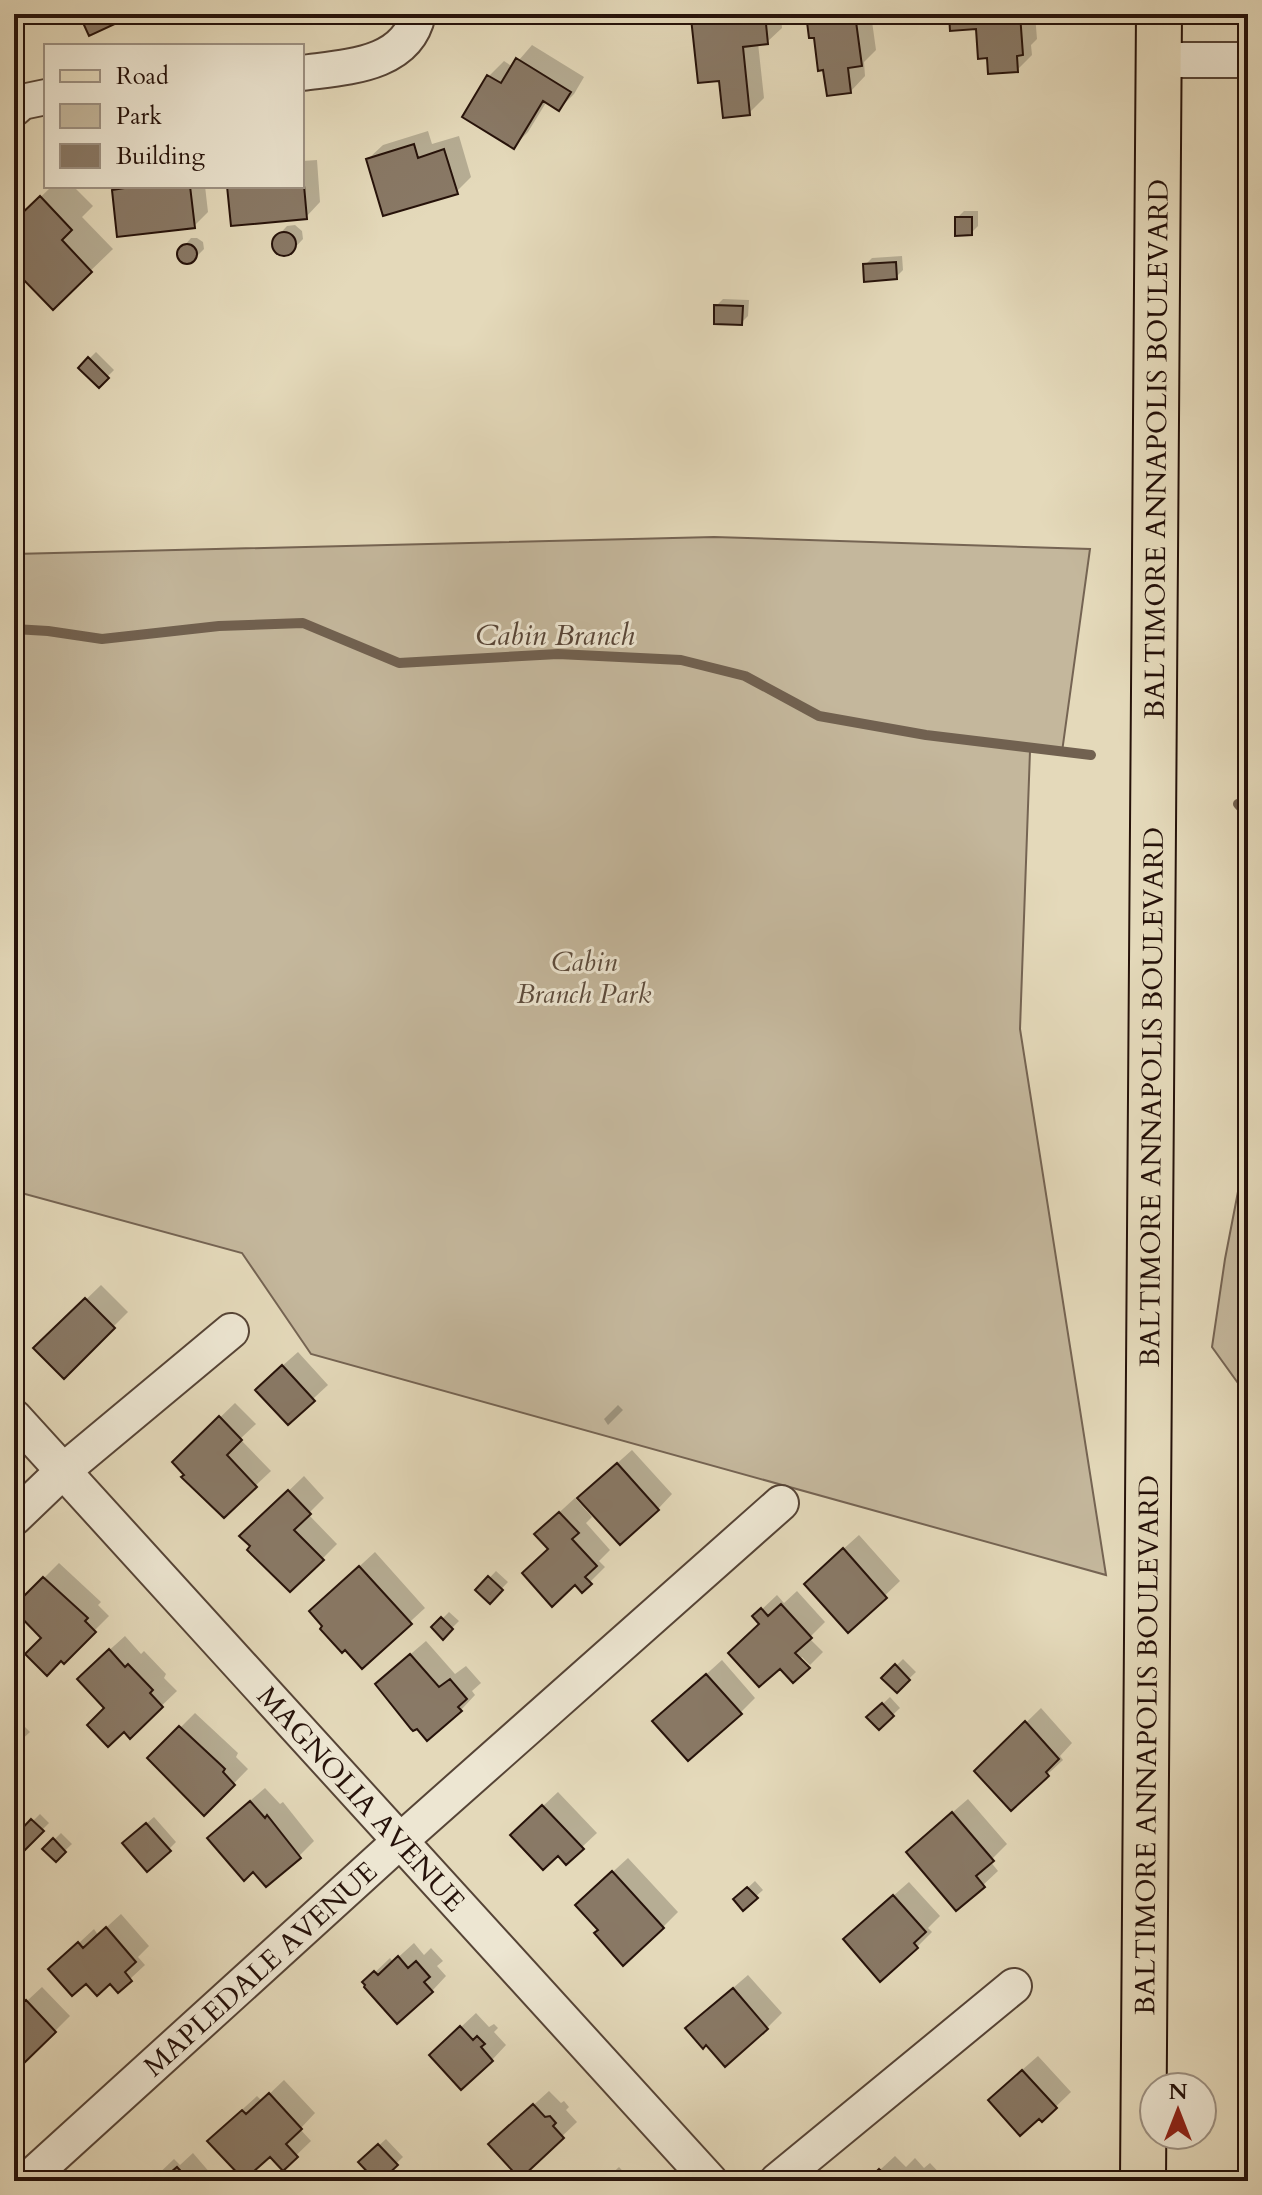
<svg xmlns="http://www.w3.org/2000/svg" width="1262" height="2195" font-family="Cardo,serif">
	<rect width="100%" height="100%" fill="#e4d9ba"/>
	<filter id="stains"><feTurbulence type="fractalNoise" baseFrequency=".0025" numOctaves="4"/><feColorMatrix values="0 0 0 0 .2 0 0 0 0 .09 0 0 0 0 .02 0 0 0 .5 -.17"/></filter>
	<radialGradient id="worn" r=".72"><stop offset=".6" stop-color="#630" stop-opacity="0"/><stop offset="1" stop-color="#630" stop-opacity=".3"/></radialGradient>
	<path fill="#c4b79c" stroke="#756453" stroke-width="2" d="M714,537L1090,549L1062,752L1030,751L1020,1029L1106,1575L311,1354L242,1253L14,1191V554Z
		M1248,1140V1397L1212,1347L1225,1259Z"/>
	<path fill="#0003" d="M698,14H781L782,28L767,42L758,43L764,98L749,113L720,79L693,18Z
		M808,14H871L876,50L864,62L865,76L851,91Z
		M951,14H1035L1037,39L1031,45L1032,55L1017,70L989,55L978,27Z
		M532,45L584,77L574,94L559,109L547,101L528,132L514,146L465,116L489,76L504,61L513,67Z
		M428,131L432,144L459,136L471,177L456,192L368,159L383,145Z
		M317,160L320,202L306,217L229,186H302V161Z
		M52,186H73L93,206L82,217L113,249L53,307L21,274L14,280V223Z
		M119,186H205L208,212L194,226L114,191Z
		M964,211H978V226L971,233L957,218Z
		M295,225L302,231L303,239L289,254H281L274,249L273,241L287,226Z
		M191,238H197L203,242L204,249L191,262H185L180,258L179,252Z
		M902,256L903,270L896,277L865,265L872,258Z
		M723,299L749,300L748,316L741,323L716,306Z
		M96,352L114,370L99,385L80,368Z
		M101,1285L128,1312L64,1376L36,1348Z
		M298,1352L328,1385L288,1422L272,1375Z
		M235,1403L256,1424L240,1439L271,1471L224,1515L174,1462Z
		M618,1405L623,1410L608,1425L604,1419Z
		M632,1450L672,1494L658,1509L595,1483Z
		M304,1476L324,1498L308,1514L337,1544L322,1559L252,1546L242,1536Z
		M575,1498L592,1517L586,1523L610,1550L599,1561L605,1567L582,1590L550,1548L552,1519Z
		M859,1535L900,1581L848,1631L821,1569Z
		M375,1552L425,1608L362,1666L326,1597Z
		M59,1563L101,1602L98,1605L109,1616L64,1661L14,1608Z
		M496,1571L508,1582L490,1601L478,1590Z
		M797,1591L825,1622L809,1638L823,1652L810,1665L802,1657L799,1660L755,1616L777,1595L784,1603Z
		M449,1612L459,1621L443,1637L434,1627Z
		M125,1636L141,1654L144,1651L166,1674L164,1678L177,1691L130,1736L107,1708L94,1664Z
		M426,1641L455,1674L466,1666L481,1683L472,1691L475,1695L461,1710L392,1670Z
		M903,1659L916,1672L897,1690L884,1678Z
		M722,1660L755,1698L740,1713L670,1707Z
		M890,1697L900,1708L879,1728L869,1717Z
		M1041,1708L1072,1743L1060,1756L1063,1760L1011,1808L977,1771Z
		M195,1713L238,1753L236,1757L248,1769L204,1814L150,1758Z
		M22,1724L30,1732L15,1746L14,1732Z
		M265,1788L280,1804L283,1802L314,1841L299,1856L224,1823Z
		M558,1792L597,1833L582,1847L528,1820Z
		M968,1799L1007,1844L990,1861L998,1871L983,1885L923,1838Z
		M40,1814L49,1823L25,1847L16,1838Z
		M154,1817L176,1842L169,1849L132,1836Z
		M61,1833L72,1844L56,1859L45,1849Z
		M628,1858L678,1912L663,1927L601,1929L593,1890Z
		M755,1881L763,1890L743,1908L735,1900Z
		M909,1882L940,1916L928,1928L932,1932L917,1947L860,1925Z
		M121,1914L149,1946L138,1957L145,1965L130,1979L86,1981L66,1955L94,1929L98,1935Z
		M414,1943L424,1955L431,1948L443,1961L437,1966L446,1976L432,1991L365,1982L390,1958L393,1962Z
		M748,1975L782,2013L767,2028L703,2014Z
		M42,1987L70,2016L55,2031L14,2058V2013Z
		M476,2013L489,2027L494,2024L498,2028L494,2032L506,2045L492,2060L446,2041Z
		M1038,2056L1071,2092L1042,2120L1005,2085Z
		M284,2080L315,2113L300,2129L311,2141L283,2168L270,2154L224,2126L257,2096L262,2101Z
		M549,2091L561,2103L564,2101L569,2107L566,2110L577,2122L520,2176L506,2130Z
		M386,2139L403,2157L378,2181L361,2162Z
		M193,2153L217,2181H151L174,2159L180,2165Z
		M895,2156L906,2167L915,2158L924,2168L930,2163L947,2181H868Z
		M619,2167L631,2180L634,2177L638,2181H604Z"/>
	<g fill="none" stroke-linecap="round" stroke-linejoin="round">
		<path stroke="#716150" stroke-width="10" d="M14,629L48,631L102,639L219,626L303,623L399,663L558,654L681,660L745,676L819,716L926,735L1091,755
			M1238,804L1248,815"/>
	</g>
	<path fill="#897966" stroke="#26120a" stroke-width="2" d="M79,14H131L132,16L89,36Z
		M721,14H765L768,44L743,47L750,115L723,118L719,81L698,83L691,18Z
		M806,14H855L862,66L848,68L851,93L827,96L823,70L818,71L814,38H809Z
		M949,14H1020L1023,55L1017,56L1018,72L988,74L987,58L978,59L976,29L950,31Z
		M516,58L571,92L559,111L543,101L514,149L462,117L487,75L501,83Z
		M414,144L418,158L444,149L458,194L383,216L366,159Z
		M303,174L307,219L231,226L227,186H302Z
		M137,186H190L195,228L117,237L112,190Z
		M40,196L72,230L62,240L92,272L53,310L21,277L14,283V221Z
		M955,217H972V235L955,236Z
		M272 244a12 12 0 1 1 24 0a12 12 0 1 1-24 0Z
		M177 254a10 10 0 1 1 20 0a10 10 0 1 1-20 0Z
		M896,262L897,279L864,282L863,264Z
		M714,305L743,306L742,325L714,324Z
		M88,357L109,378L99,388L78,368Z
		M85,1298L115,1328L64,1379L33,1348Z
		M282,1365L315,1401L288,1425L255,1390Z
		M219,1416L242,1440L227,1455L257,1487L224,1518L181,1477L184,1475L172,1462Z
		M617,1463L659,1510L620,1545L577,1498Z
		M288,1490L311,1514L294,1530L324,1560L290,1592L247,1550L250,1546L239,1536Z
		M559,1512L579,1533L572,1539L597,1566L585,1577L592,1584L582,1593L575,1585L552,1607L522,1573L548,1549L534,1534Z
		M843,1548L887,1598L848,1633L804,1584Z
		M359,1566L412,1624L362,1669L345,1650L342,1653L320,1629L322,1626L309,1611Z
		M488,1576L503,1590L490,1604L475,1590Z
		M43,1577L88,1618L85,1621L96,1632L64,1664L61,1661L47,1676L25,1654L41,1638L14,1610V1606Z
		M781,1604L812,1638L795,1653L810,1668L793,1683L780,1669L759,1687L728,1653L759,1624L752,1616L761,1608L768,1616Z
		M441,1617L453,1629L443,1640L431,1627Z
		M109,1649L125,1667L128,1664L153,1690L150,1693L163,1707L130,1739L124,1732L108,1747L87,1725L104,1708L77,1679Z
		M410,1654L439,1687L450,1679L467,1699L458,1707L462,1711L427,1741L417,1729L413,1731L411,1729L375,1684Z
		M895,1664L910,1680L897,1693L881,1678Z
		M706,1674L742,1714L688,1761L652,1721Z
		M882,1703L894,1716L879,1730L866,1717Z
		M1025,1721L1059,1759L1046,1772L1049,1776L1011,1811L974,1771Z
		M179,1726L222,1766L225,1769L223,1772L235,1785L204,1816L147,1758Z
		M250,1801L265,1818L267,1815L301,1858L266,1887L253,1872L244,1881L207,1838Z
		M542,1805L584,1849L566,1865L558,1856L543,1870L510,1835Z
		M952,1812L994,1861L976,1876L985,1887L956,1911L906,1852Z
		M31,1819L44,1831L25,1850L14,1837Z
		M146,1823L171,1851L147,1872L122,1843Z
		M53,1838L66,1852L56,1862L42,1849Z
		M612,1871L664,1928L623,1966L594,1933L598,1930L575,1905Z
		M747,1887L758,1898L743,1911L733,1899Z
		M893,1895L926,1932L914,1943L918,1948L880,1982L843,1939Z
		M106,1927L136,1962L125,1972L132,1981L118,1993L110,1984L97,1996L86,1984L72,1996L48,1969L78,1942L83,1948Z
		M398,1956L408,1968L416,1961L430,1977L424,1982L433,1992L397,2024L364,1987L365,1985L362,1982L374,1971L378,1975Z
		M733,1988L768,2029L725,2067L706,2045L703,2049L685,2028Z
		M26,2000L56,2032L20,2067L14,2060V2011Z
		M460,2026L473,2040L477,2036L485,2044L481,2047L493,2061L461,2090L429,2055Z
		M1022,2070L1057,2108L1042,2122L1039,2119L1020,2136L988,2100Z
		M269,2093L302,2129L286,2144L298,2157L283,2171L270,2157L244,2180L207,2141L242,2110L246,2114Z
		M533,2104L545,2117L550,2116L556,2123L553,2126L564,2138L520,2179L488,2144Z
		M378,2144L398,2165L381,2181H376L358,2162Z
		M177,2167L190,2181H148L158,2172L164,2178Z
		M879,2169L890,2180L899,2172L907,2181H867Z"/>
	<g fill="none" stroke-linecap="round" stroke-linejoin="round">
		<g stroke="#564436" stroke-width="38">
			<g id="minor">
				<path d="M1159,60H1248"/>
				<path d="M302,73C345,67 407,66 418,14"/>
				<path d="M14,109L22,102L46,97"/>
				<path id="s1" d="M14,1417L710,2181"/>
				<path d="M14,1518L63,1471L231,1331"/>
				<path id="s2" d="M26,2181L400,1841L781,1503"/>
				<path d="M777,2181L1014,1986"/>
			</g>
		</g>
		<g stroke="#26120a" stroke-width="48">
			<g id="major">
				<path id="s3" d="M1143,2181L1159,14"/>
			</g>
		</g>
		<use href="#minor" stroke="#ede6d2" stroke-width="34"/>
		<use href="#major" stroke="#e4d9ba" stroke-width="44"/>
	</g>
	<g text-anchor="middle" stroke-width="6" stroke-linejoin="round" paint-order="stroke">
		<g font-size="28" fill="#26120a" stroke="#ede6d2">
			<text dy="10" stroke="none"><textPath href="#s3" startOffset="1732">BALTIMORE ANNAPOLIS BOULEVARD</textPath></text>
			<text dy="10" stroke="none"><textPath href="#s3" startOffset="1084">BALTIMORE ANNAPOLIS BOULEVARD</textPath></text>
			<text dy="10" stroke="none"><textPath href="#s3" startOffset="436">BALTIMORE ANNAPOLIS BOULEVARD</textPath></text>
			<text dy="10" stroke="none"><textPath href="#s1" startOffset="516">MAGNOLIA AVENUE</textPath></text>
			<text dy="10" stroke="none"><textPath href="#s2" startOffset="316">MAPLEDALE AVENUE</textPath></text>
		</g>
		<g font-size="28" font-style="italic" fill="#5d4c3d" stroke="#ede6d2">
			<text x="584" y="971">Cabin<tspan x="584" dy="32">Branch Park</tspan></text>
		</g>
		<g font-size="30" font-style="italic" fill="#584638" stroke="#ede6d2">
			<text x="555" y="645">Cabin Branch</text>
		</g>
	</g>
	<rect width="1262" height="2195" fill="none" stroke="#e4d9ba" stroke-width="48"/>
	<rect x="16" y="16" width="1230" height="2163" fill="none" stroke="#26120a" stroke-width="4"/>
	<rect x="24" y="24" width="1214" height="2147" fill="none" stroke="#26120a" stroke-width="2"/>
	<rect x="44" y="44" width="260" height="144" fill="#ede6d2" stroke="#9d9182" stroke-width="2"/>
	<rect x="60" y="70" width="40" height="12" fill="#e4d9ba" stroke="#9d9182" stroke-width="2"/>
	<text x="116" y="84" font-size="24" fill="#26120a">Road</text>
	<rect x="60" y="104" width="40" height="24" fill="#c4b79c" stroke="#9d9182" stroke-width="2"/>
	<text x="116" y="124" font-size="24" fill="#26120a">Park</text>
	<rect x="60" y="144" width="40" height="24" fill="#897966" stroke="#9d9182" stroke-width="2"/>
	<text x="116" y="164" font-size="24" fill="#26120a">Building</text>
	<g transform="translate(1178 2111)"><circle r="38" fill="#ede6d2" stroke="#9d9182" stroke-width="2"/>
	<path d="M0-6L14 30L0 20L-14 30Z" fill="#8f2418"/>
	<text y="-12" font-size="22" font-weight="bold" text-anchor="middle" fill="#26120a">N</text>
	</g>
	<rect width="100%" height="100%" filter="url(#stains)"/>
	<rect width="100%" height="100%" fill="url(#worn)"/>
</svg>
